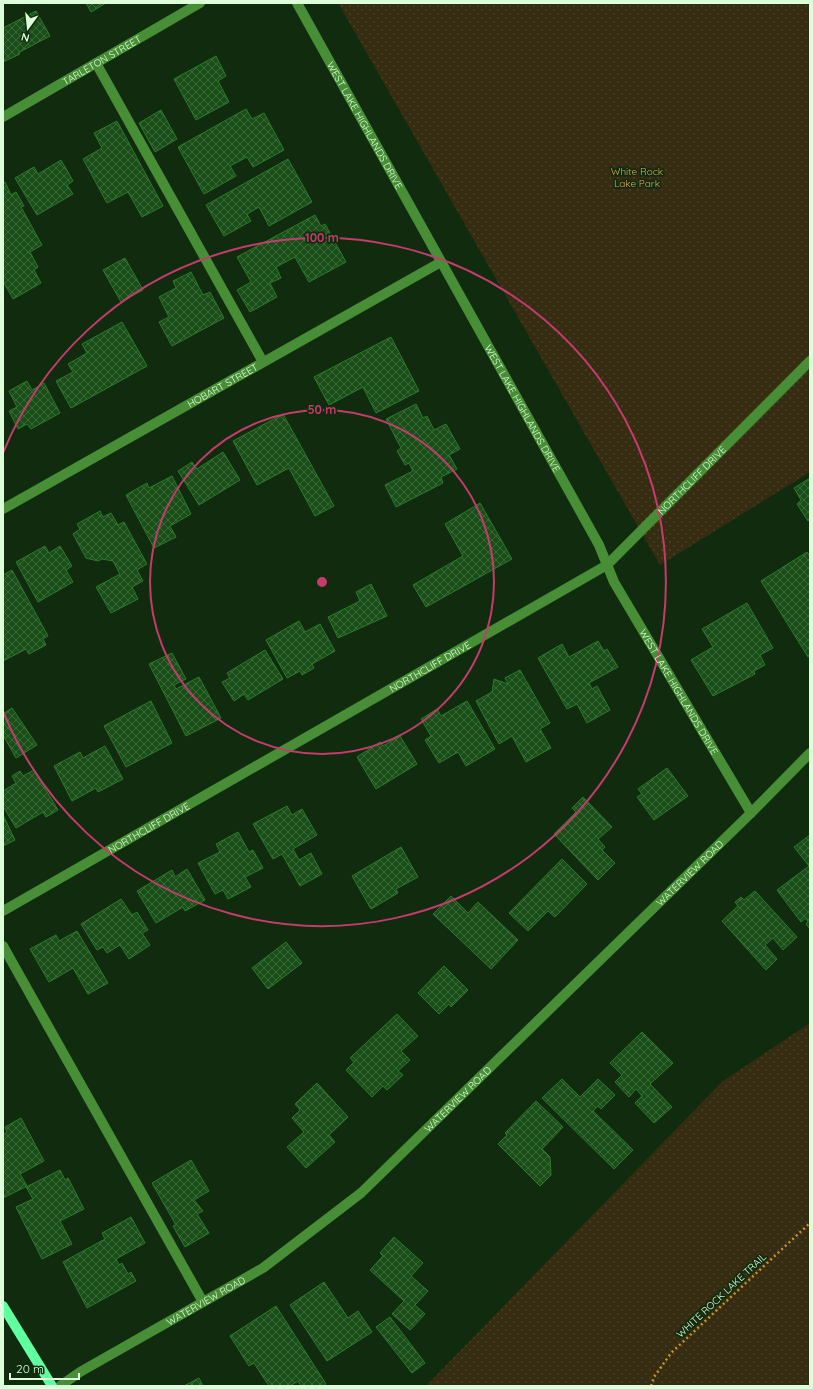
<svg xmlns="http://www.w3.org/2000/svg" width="813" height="1389" font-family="Quicksand,sans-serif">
	<defs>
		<pattern id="park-dots" width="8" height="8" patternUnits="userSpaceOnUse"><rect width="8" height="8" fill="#362c11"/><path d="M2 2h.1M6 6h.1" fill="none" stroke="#494128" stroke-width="1.8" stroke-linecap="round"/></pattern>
		<pattern id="building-cross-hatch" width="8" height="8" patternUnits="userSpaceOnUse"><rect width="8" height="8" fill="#1a4e19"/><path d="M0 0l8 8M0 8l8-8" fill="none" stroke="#3b693a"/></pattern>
	</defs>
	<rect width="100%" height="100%" fill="#102b0e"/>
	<path fill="url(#park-dots)" d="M338,3H810V472L660,565Z
		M810,1023V1386H426L723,1081Z"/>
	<path fill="url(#building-cross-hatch)" stroke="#2b7c29" d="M86,3H106L91,12Z
		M36,11L50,36L18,53L20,54L3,62V28Z
		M216,56L226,76L218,81L229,102L196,120L174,79Z
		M246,109L252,119L264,113L284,150L253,167L247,157L230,166L236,176L204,194L178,147Z
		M161,110L177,139L155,152L139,123Z
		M117,121L163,206L142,217L128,192L107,203L83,159L102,148L94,133Z
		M288,159L312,202L269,226L259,207L247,214L251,221L224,236L206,205Z
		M61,160L73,181L67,185L73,194L37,215L15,178L34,167L38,174Z
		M5,182L11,195L16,192L24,206L21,207L42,245L30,252L38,267L34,270L41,283L13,299L3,281V183Z
		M315,215L321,226L325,224L346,262L309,282L295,257L276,267L281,278L270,283L277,297L250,312L237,290L251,282L237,257Z
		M125,258L143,290L121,302L103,270Z
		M191,272L203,295L210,292L224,318L172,346L159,322L169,317L159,297L176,288L173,281Z
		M122,322L147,366L71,408L56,381L73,372L68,364L87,353L82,344Z
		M391,337L419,391L376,413L363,387L329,405L314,377Z
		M27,381L32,390L44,383L60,413L31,429L27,424L18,429L9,411L17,407L9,391Z
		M416,404L423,418L427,416L434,430L446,424L460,449L449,455L457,469L441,477L443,483L396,507L385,485L413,471L409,463L405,465L397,451L401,448L386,419Z
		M283,414L334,506L315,516L289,468L257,485L233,441Z
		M223,452L240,480L199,505L178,471L192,462L197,469Z
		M172,476L191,514L170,526L176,537L154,548L126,495L147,483L149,488Z
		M810,478V519L808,521L797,504L801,500L794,488Z
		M480,503L512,559L426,607L413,585L463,556L445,524Z
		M100,511L103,517L111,513L118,525L124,522L147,564L137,570L143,581L132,587L138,599L111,613L96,587L120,574L113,561L102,559L98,561L86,558L73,534L80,529L77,524Z
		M45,546L49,553L60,546L72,566L66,570L73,582L38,602L16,562Z
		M807,552L810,556V656L808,657L761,581Z
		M12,570L48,636L43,639L46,645L29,654L26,649L3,661V575Z
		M371,584L387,616L338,638L328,617L360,601L356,592Z
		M747,603L773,648L760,655L765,665L754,671L755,674L713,696L691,660L713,647L702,629Z
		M299,621L305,632L320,624L335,651L312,664L314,668L302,675L300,671L287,678L266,640Z
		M598,641L604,651L607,649L618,667L589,683L592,689L597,686L610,710L587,723L577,704L567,709L538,658L562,644L569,657Z
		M265,650L283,679L248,700L244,694L234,701L222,682L230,678L227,673Z
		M172,653L186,679L174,685L176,689L199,677L221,718L186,736L149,664Z
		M520,670L550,723L540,729L551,748L526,762L512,736L499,744L476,701L492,692L494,679L508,684L505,678Z
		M151,701L172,743L126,767L104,726Z
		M467,701L495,749L466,766L458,752L439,763L425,740L431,736L421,719L437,709L441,716Z
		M12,708L37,745L16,758L3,735V714Z
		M400,736L417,764L376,789L357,757L380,742L383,746Z
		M105,746L123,779L98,792L96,788L72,801L54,766L80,752L83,758Z
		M667,768L688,796L654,820L637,797L642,794L638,789Z
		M34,770L58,810L46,817L43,812L16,828L3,806V791L16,783L12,776L20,771L23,776Z
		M583,797L612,827L598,839L605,847L602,850L615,863L598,880L554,834L576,812L572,808Z
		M287,806L292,815L302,809L317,835L293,849L299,860L311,853L322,874L300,886L282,854L273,859L253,824Z
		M3,815L15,840L3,846Z
		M238,832L249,852L253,850L263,868L245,877L251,887L228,899L223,890L215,894L198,863L220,852L216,844Z
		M810,835V929L806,924L808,922L806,918L801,922L777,890L809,866L794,847Z
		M401,847L418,877L396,889L398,893L371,909L352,876Z
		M562,859L587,884L555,917L548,911L528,931L509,913Z
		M187,869L205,900L185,911L183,907L156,923L137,891L172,870L175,877Z
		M755,891L797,937L783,950L773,938L765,945L777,959L766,970L722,921L738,906L735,902L741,897L744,900Z
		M451,896L468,913L478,902L518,940L491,969L433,914Z
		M121,899L132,915L137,912L148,930L142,933L150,945L129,959L120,945L107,953L103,947L97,950L81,924Z
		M77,931L108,983L88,994L73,968L49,982L30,949L56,935L59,941Z
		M286,942L302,963L268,989L252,968Z
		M444,966L468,990L451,1007L449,1004L439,1014L418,993Z
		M397,1014L418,1036L401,1051L410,1060L398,1071L403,1075L387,1090L383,1086L372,1097L346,1070L354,1062L350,1058Z
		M642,1032L673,1063L650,1084L672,1107L654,1123L635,1103L642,1096L636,1089L629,1097L615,1082L622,1075L610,1063Z
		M562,1079L580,1097L598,1079L615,1095L601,1109L598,1106L593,1111L633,1150L614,1169L542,1098Z
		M317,1083L348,1117L329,1135L335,1142L306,1168L287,1147L304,1132L292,1118L300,1110L295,1104Z
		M536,1101L563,1127L542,1149L550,1157L551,1175L540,1186L498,1144L507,1135L505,1133Z
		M21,1118L44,1161L20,1174L27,1186L3,1198V1135L7,1132L5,1127Z
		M191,1160L209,1191L194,1200L203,1211L197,1214L209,1233L185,1247L173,1226L176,1225L152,1183Z
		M60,1170L65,1180L68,1178L84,1209L60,1221L72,1244L42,1259L16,1207L33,1199L26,1187Z
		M131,1217L145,1243L116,1259L119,1265L122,1263L128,1274L131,1272L136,1281L87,1308L63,1262L105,1239L102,1233Z
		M394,1237L423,1263L411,1276L428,1291L415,1305L425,1314L410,1330L392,1314L404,1301L370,1270L383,1256L380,1253Z
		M324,1282L348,1318L358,1311L372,1332L327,1361L290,1305Z
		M276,1306L326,1384L322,1386H301L298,1381L290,1386H269L254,1363L249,1366L230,1336Z
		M390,1317L425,1363L412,1373L376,1327Z
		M199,1378L203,1386H184Z"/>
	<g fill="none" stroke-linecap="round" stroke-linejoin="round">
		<path stroke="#c69825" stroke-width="2.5" stroke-dasharray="2 3" stroke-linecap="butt" d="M651,1386L654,1377L671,1353L810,1223"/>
		<g stroke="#478e36" stroke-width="10">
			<path id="s1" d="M297,3L599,545L614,582L751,813"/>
			<path d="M96,63L263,362"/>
			<path id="s2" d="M3,117L200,3"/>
			<path id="s3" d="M3,509L441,262"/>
			<path id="s4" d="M3,911L607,565L810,361"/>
			<path d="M3,946L203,1302"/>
			<path id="s5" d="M60,1386L80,1372L263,1268L361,1193L751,813L810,753"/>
		</g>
		<path stroke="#60ff9f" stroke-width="10" d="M3,1306L52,1386"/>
	</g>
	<g fill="none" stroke="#c63b6e" stroke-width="2">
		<circle cx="322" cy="582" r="172"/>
		<path d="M3 453A344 344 0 1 1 3 711"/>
	</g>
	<g text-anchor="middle" stroke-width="3.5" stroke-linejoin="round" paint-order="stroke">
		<g font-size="10" fill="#ddffd9" stroke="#102b0e">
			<text dy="4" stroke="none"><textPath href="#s2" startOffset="114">TARLETON STREET</textPath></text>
			<text dy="4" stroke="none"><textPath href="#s1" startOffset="140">WEST LAKE HIGHLANDS DRIVE</textPath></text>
			<text dy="4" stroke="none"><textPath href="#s3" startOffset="252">HOBART STREET</textPath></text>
			<text dy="4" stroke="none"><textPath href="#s1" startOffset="464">WEST LAKE HIGHLANDS DRIVE</textPath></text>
			<text dy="4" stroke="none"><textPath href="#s4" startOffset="816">NORTHCLIFF DRIVE</textPath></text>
			<text dy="4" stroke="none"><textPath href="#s4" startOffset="492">NORTHCLIFF DRIVE</textPath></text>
			<text dy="4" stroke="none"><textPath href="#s1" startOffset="788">WEST LAKE HIGHLANDS DRIVE</textPath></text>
			<text dy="4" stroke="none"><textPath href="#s4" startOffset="168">NORTHCLIFF DRIVE</textPath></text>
			<text dy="4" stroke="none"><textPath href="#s5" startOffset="817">WATERVIEW ROAD</textPath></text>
			<text dy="4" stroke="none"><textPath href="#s5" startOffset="493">WATERVIEW ROAD</textPath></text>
			<text transform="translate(721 1295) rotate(-43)" y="4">WHITE ROCK LAKE TRAIL</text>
			<text dy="4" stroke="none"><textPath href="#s5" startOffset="169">WATERVIEW ROAD</textPath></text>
		</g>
		<g font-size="10" fill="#eaa559" stroke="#102b0e">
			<text x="637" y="175">White Rock<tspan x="637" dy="12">Lake Park</tspan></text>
		</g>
	</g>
	<circle cx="322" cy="582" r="6" fill="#c63b6e" stroke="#102b0e" stroke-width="2"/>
	<g font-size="12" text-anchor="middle" font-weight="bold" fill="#c63b6e" stroke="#102b0e" stroke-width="3.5" stroke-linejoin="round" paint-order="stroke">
		<text x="322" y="242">100 m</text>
		<text x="322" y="414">50 m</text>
	</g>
	<rect width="813" height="1389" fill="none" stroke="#ddffd9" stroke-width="8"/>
	<g transform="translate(28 28) rotate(195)" stroke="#102b0e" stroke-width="3" paint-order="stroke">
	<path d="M0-3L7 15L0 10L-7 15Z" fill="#ddffd9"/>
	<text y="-6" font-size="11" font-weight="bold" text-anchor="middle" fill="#ddffd9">N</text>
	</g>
	<path d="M10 1373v6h69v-6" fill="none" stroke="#ddffd9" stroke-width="2"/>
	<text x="16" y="1373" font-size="12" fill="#ddffd9" stroke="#102b0e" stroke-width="3" paint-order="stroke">20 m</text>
</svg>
